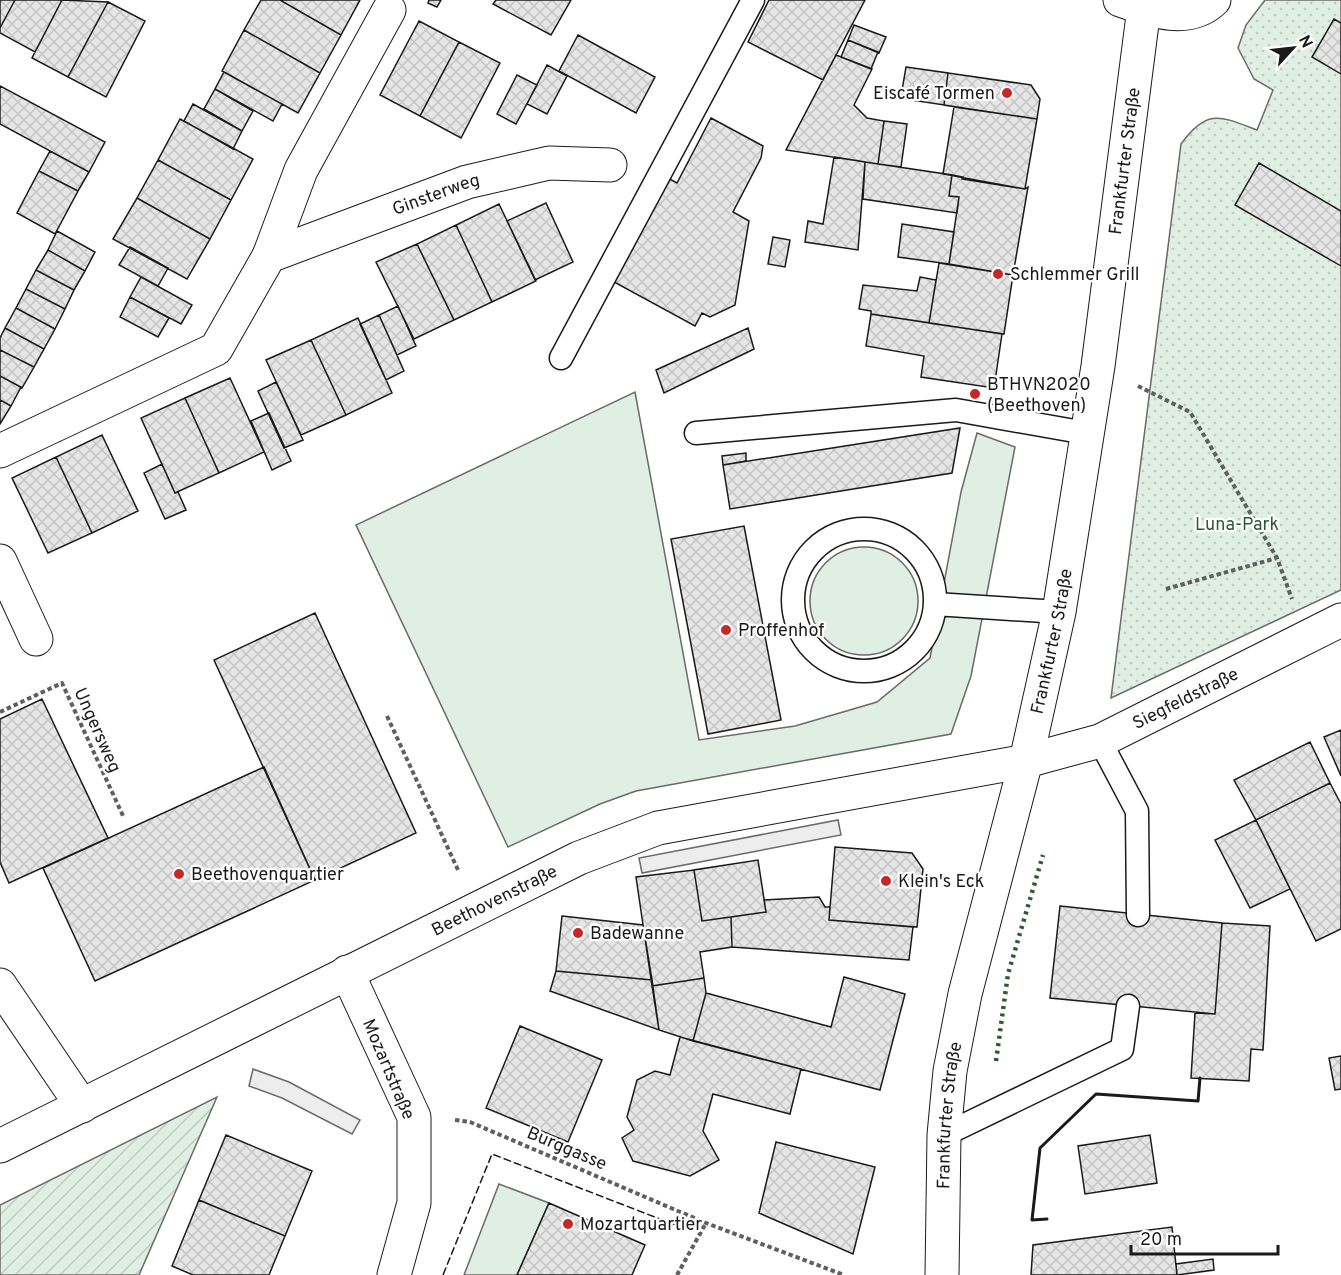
<svg xmlns="http://www.w3.org/2000/svg" width="1341" height="1275" font-family="Overpass,sans-serif">
	<defs>
		<pattern id="park-dots" width="8" height="8" patternUnits="userSpaceOnUse" patternTransform="scale(1.5)"><rect width="8" height="8" fill="#e0efe3"/><path d="M2 2h.1M6 6h.1" fill="none" stroke="#c0ccc2" stroke-width="1.8" stroke-linecap="round"/></pattern>
		<pattern id="garden-furrows" width="10" height="10" patternUnits="userSpaceOnUse" patternTransform="scale(1.5)"><rect width="10" height="10" fill="#e0efe3"/><path d="M-1 1l2-2M0 10L10 0M9 11l2-2" fill="none" stroke="#c0ccc2"/></pattern>
		<pattern id="building-cross-hatch" width="8" height="8" patternUnits="userSpaceOnUse" patternTransform="scale(1.5)"><rect width="8" height="8" fill="#e6e6e6"/><path d="M0 0l8 8M0 8l8-8" fill="none" stroke="#c5c5c5"/></pattern>
	</defs>
	<rect width="100%" height="100%" fill="#fff"/>
	<path fill="#e0efe3" stroke="#6a6a6a" stroke-width="1.5" d="M635,392L699,740L795,726L877,702L930,658L961,492L977,433L1015,447L971,676L951,734L636,791L600,804L508,847L356,525Z
		M810 601a54 54 0 1 1 108 0a54 54 0 1 1-108 0Z
		M499,1184L549,1203L517,1275H464Z"/>
	<path fill="url(#park-dots)" stroke="#6a6a6a" stroke-width="1.5" d="M1265,0H1341V590L1111,698L1181,144C1207,108 1220,116 1257,130L1273,90L1254,79L1238,48L1246,25Z"/>
	<path fill="url(#garden-furrows)" stroke="#6a6a6a" stroke-width="1.5" d="M217,1097L139,1275H0V1205Z"/>
	<path fill="#ededed" stroke="#6a6a6a" stroke-width="1.5" d="M838,820L841,835L642,873L639,858Z
		M253,1069L289,1082L360,1120L352,1134L282,1098L249,1086Z"/>
	<path fill="url(#building-cross-hatch)" stroke="#1a1a1a" stroke-width="1.5" d="M0,0H15L0,28Z
		M15,0H62L35,52L0,33V28Z
		M62,0L108,2L68,77L32,58Z
		M261,0H280L341,35L320,73L244,30Z
		M280,0H360L341,35Z
		M429,0H441L437,7L428,3Z
		M496,0H571L551,35L493,4Z
		M769,0H865L823,80L748,42Z
		M108,2L145,21L106,97L68,77Z
		M1334,19L1341,23V74L1312,57Z
		M419,21L459,42L420,116L380,95Z
		M854,25L886,37L879,53L848,40Z
		M244,30L320,73L298,113L222,71Z
		M578,35L655,77L636,113L559,71Z
		M848,40L878,52L871,69L841,57Z
		M459,42L500,63L461,138L420,116Z
		M836,55L872,69L854,105L867,118L884,121L878,164L786,150Z
		M547,65L567,76L547,114L527,104Z
		M906,67L948,73L944,105L905,99L901,96Z
		M224,72L282,104L273,121L215,89Z
		M948,73L1031,85L1040,99L1037,119L944,105Z
		M517,75L537,85L516,124L497,114Z
		M0,86L105,142L89,172L0,124Z
		M215,89L253,111L242,131L204,109Z
		M193,104L242,131L233,149L184,121Z
		M954,107L1037,119L1025,189L943,174Z
		M711,118L763,146L761,158L733,212L749,221L735,305L710,317L702,313L695,326L614,282L668,178L677,183Z
		M180,119L253,159L231,200L158,160Z
		M884,121L907,124L901,167L878,164Z
		M50,151L89,172L78,191L39,171Z
		M834,157L865,162L858,250L805,242L808,221L823,224Z
		M158,160L231,200L210,239L137,198Z
		M865,162L952,175L949,196L959,197L957,213L863,199Z
		M1259,163L1341,211V266L1235,205Z
		M39,171L78,191L55,234L17,213Z
		M952,175L963,177L962,179L1025,189L1028,187L1013,275L949,264L959,197L949,196Z
		M137,198L210,239L187,279L113,239Z
		M546,203L573,262L535,280L507,221Z
		M499,204L536,281L492,302L456,225Z
		M902,224L954,232L949,264L898,257Z
		M456,225L492,302L454,320L417,244Z
		M57,231L95,252L85,271L48,250Z
		M773,237L790,240L785,267L768,264Z
		M417,244L454,320L414,339L376,262Z
		M130,247L168,268L158,286L119,265Z
		M48,250L85,271L74,290L36,270Z
		M939,263L1013,275L1004,334L929,323Z
		M36,270L74,290L65,309L26,289Z
		M141,277L192,305L181,324L130,297Z
		M920,277L936,280L929,323L871,314V311L859,309L863,285L917,291Z
		M26,289L65,309L55,329L16,308Z
		M130,297L169,318L158,337L120,317Z
		M398,306L416,346L397,355L379,315Z
		M16,308L55,329L44,349L5,328Z
		M871,314L1002,334L994,388L921,377L924,356L866,346Z
		M379,315L404,371L386,380L360,324Z
		M358,318L392,393L346,415L311,340Z
		M5,328L44,349L34,367L0,350V338Z
		M748,328L754,349L664,393L656,370Z
		M311,340L346,415L301,435L266,360Z
		M0,350L34,367L22,388L0,376Z
		M0,376L21,387L11,406L0,400Z
		M230,378L264,452L219,473L185,398Z
		M276,382L303,440L284,448L258,391Z
		M185,398L219,473L175,493L141,418Z
		M0,400L11,406L0,424Z
		M269,413L291,461L272,470L251,421Z
		M960,428L952,473L730,509L723,465Z
		M102,435L138,511L92,533L56,457Z
		M746,453V461L723,465L722,456Z
		M56,457L92,533L48,553L12,478Z
		M162,464L175,493L178,492L186,510L165,519L144,473Z
		M744,526L781,720L708,734L671,539Z
		M315,613L416,833L315,880L214,660Z
		M42,699L108,838L9,883L0,862V719Z
		M1341,730V776L1324,737Z
		M1310,742L1330,783L1256,820L1234,780Z
		M264,767L315,880L95,981L43,868Z
		M1330,783L1341,804V929L1316,941L1256,820Z
		M1256,820L1290,889L1250,908L1215,840Z
		M835,847L912,853L923,869L917,927L829,920Z
		M758,860L766,912L702,921L694,870Z
		M694,870L702,921L731,917L732,947L700,952L704,978L652,986L636,877Z
		M819,897L825,907H830L829,920L913,927L909,960L732,947L731,917L766,912L764,900Z
		M1060,906L1222,923L1215,1014L1050,998Z
		M562,916L643,925L652,980L556,971Z
		M1222,923L1270,926L1263,1050L1251,1049L1249,1081L1191,1078L1195,1013L1215,1014Z
		M556,971L652,980L659,1030L550,991Z
		M844,977L905,994L880,1090L693,1041L706,993L831,1027Z
		M704,978L706,993L693,1041L659,1030L652,986Z
		M520,1026L602,1060L568,1142L486,1108Z
		M680,1037L801,1069L790,1114L713,1094L703,1131L719,1160L690,1176L633,1161L622,1138L634,1130L627,1117L637,1080L655,1071L670,1075Z
		M1341,1056V1089L1335,1090L1329,1058Z
		M226,1135L312,1171L285,1236L199,1200Z
		M1150,1135L1157,1183L1085,1194L1078,1146Z
		M776,1142L875,1167L853,1254L759,1213Z
		M199,1200L285,1236L269,1275H193L172,1266Z
		M549,1203L645,1245L632,1275H517Z
		M1172,1227L1177,1275H1031L1033,1245Z
		M1213,1259L1214,1270L1177,1275L1176,1264Z"/>
	<g fill="none" stroke-linecap="round" stroke-linejoin="round">
		<g stroke="#1a1a1a" stroke-width="25">
			<path id="lane" d="M561,358L753,0
				M696,433L956,410L1086,433
				M793 600a71 71 0 1 1 142 0a71 71 0 1 1-142 0Z
				M935,604L1059,612
				M1100,741L1137,811L1138,915
				M944,1135L1122,1049L1128,1006"/>
		</g>
		<g stroke="#1a1a1a" stroke-width="35">
			<g id="street">
				<path d="M1120,0C1149,10 1188,25 1214,0"/>
				<path d="M269,256L301,170L389,10"/>
				<path id="s1" d="M0,451L216,349L269,256L467,182L549,163L610,165"/>
				<path d="M0,561L36,639"/>
				<path id="s2" d="M1026,761L1100,741L1341,620"/>
				<path d="M347,972L414,1117V1203L394,1275"/>
				<path d="M0,985L82,1106"/>
			</g>
		</g>
		<g stroke="#1a1a1a" stroke-width="35">
			<g id="secondary">
				<path id="s3" d="M0,1146L579,858L658,828L1026,761"/>
				<path id="s4" d="M942,1275L944,1135L950,1071L965,994L1026,761L1059,612L1098,366L1145,0"/>
			</g>
		</g>
		<path stroke="#5f5f5f" stroke-width="4" stroke-dasharray="4.5 3" stroke-linecap="butt" d="M1138,386L1190,412L1277,558L1292,599
			M1166,589L1277,558
			M0,712L62,683L124,818
			M387,716L458,870
			M455,1120L470,1122L706,1223L844,1275
			M677,1275L706,1223"/>
		<use href="#lane" stroke="#fff" stroke-width="22"/>
		<use href="#street" stroke="#fff" stroke-width="33"/>
		<use href="#secondary" stroke="#fff" stroke-width="33"/>
		<path stroke="#2b5a34" stroke-width="4.5" stroke-dasharray="3 4.5" stroke-linecap="butt" d="M996,1061L1008,974L1043,855"/>
		<path stroke="#1a1a1a" stroke-width="1.5" stroke-dasharray="8 3" stroke-linecap="butt" d="M443,1275L492,1154L678,1226"/>
		<path stroke="#1a1a1a" stroke-width="3" d="M1047,1219L1032,1220L1040,1148L1096,1094L1198,1101L1200,1078"/>
	</g>
	<g fill="#c62828" stroke="#fff" stroke-width="2">
		<circle cx="1007" cy="93" r="6"/>
		<circle cx="998" cy="274" r="6"/>
		<circle cx="975" cy="394" r="6"/>
		<circle cx="726" cy="630" r="6"/>
		<circle cx="179" cy="874" r="6"/>
		<circle cx="886" cy="881" r="6"/>
		<circle cx="578" cy="933" r="6"/>
		<circle cx="568" cy="1224" r="6"/>
	</g>
	<g text-anchor="middle" stroke-width="4.5" stroke-linejoin="round" paint-order="stroke">
		<g font-size="18" fill="#1a1a1a" stroke="#fff" text-anchor="start">
			<text x="995" y="99" text-anchor="end">Eiscafé Tormen</text>
			<text x="1010" y="280">Schlemmer Grill</text>
			<text x="987" y="390">BTHVN2020<tspan x="987" dy="21">(Beethoven)</tspan></text>
			<text x="738" y="636">Proffenhof</text>
			<text x="191" y="880">Beethovenquartier</text>
			<text x="898" y="887">Klein's Eck</text>
			<text x="590" y="939">Badewanne</text>
			<text x="580" y="1230">Mozartquartier</text>
		</g>
		<g font-size="18" fill="#1a1a1a" stroke="#fff">
			<text dy="6" stroke="none"><textPath href="#s4" startOffset="1132">Frankfurter Straße</textPath></text>
			<text dy="6" stroke="none"><textPath href="#s1" startOffset="524">Ginsterweg</textPath></text>
			<text dy="6" stroke="none"><textPath href="#s4" startOffset="646">Frankfurter Straße</textPath></text>
			<text dy="6" stroke="none"><textPath href="#s2" startOffset="172">Siegfeldstraße</textPath></text>
			<text transform="translate(98 730) rotate(66)" y="6">Ungersweg</text>
			<text dy="6" stroke="none"><textPath href="#s3" startOffset="552">Beethovenstraße</textPath></text>
			<text transform="translate(389 1069) rotate(67)" y="6">Mozartstraße</text>
			<text dy="6" stroke="none"><textPath href="#s4" startOffset="160">Frankfurter Straße</textPath></text>
			<text transform="translate(567 1148) rotate(23)" y="6">Burggasse</text>
		</g>
		<g font-size="18" fill="#2b5a34" stroke="#fff">
			<text x="1237" y="530">Luna-Park</text>
		</g>
	</g>
	<g transform="translate(1293 48) rotate(63)" stroke="#ffffff" stroke-width="4.5" paint-order="stroke">
	<path d="M0-4.5L10 22L0 15L-10 22Z" fill="#1a1a1a"/>
	<text y="-9" font-size="16" font-weight="bold" text-anchor="middle" fill="#1a1a1a">N</text>
	</g>
	<path d="M1131 1245v9h147v-9" fill="none" stroke="#1a1a1a" stroke-width="3"/>
	<text x="1140" y="1245" font-size="18" fill="#1a1a1a" stroke="#ffffff" stroke-width="4.5" paint-order="stroke">20 m</text>
</svg>
